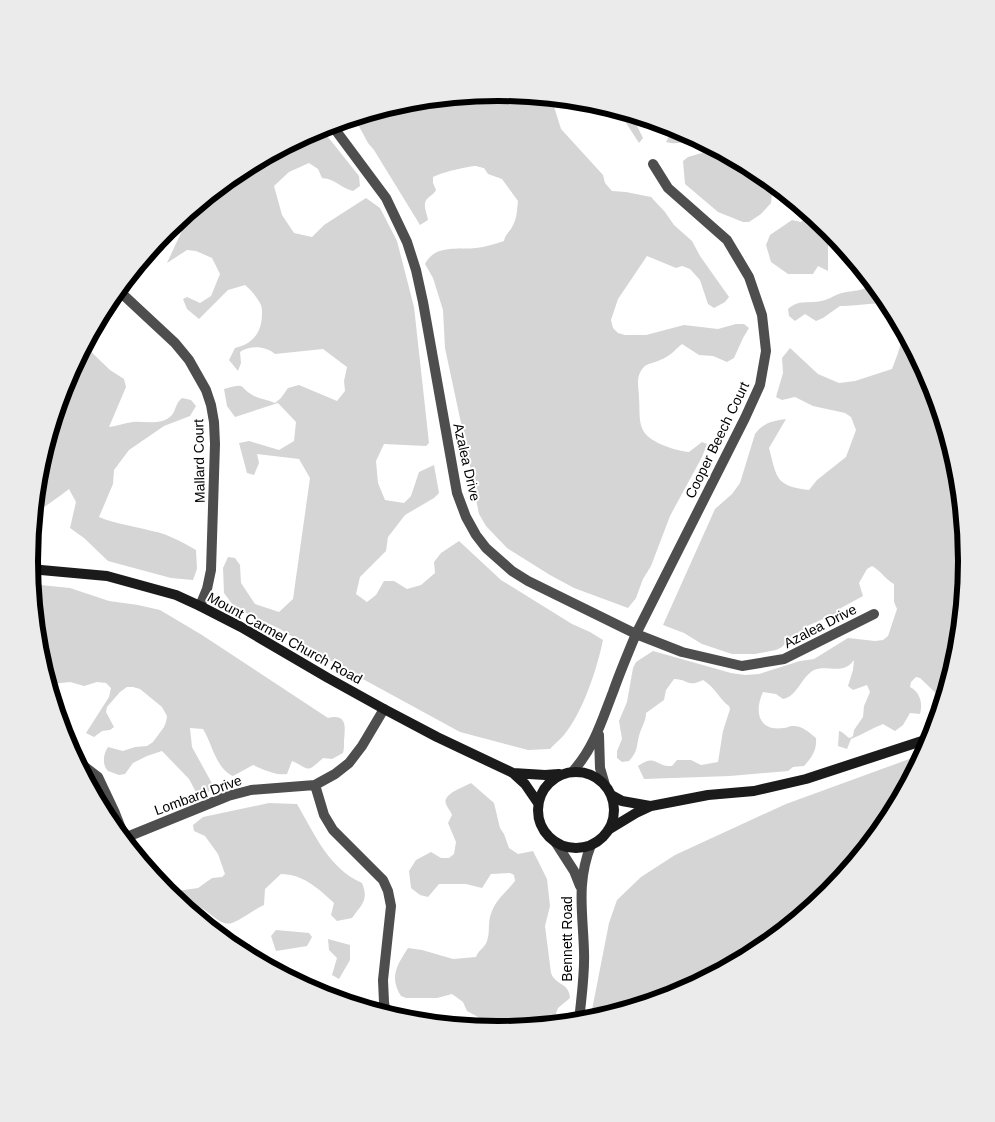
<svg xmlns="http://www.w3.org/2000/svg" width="995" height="1122" font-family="Helvetica,sans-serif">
	<rect width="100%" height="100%" fill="#fff"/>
	<path fill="#d5d5d5" d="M498,92L551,97L561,129L603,175L605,183L612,191L626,192L651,197L665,212L674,225L692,241L700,256L729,297L725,302L714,308L708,304L700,280L690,269L682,266L676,268L647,256L618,299L611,320L613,328L618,333L625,335H646L684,325L718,329L736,324H744L749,328L743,338L734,358L727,362L713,356L699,355L682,344C675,350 669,357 660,360C655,363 647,363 643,368C635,378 639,387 639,398C640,408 638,423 644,432C651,443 677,451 689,452L702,442L707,444L702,457L670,516L651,566L643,579L636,598L628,608L574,588L550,575L507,548L486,526L479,514L472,480L466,437L461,423L445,348L443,310L433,278L425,264C435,244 458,250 476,248C485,247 495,244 504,241C506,233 509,233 512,227C517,219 517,210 518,201L502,179L488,174L484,168C483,168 476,166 476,166C468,166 440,173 433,177V183L436,190C433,195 431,195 427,199C422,205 427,213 428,220L420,225L374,150L368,143L354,117L406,101Z
		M614,109L631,114L643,138L639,143L621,115Z
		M320,127L359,176L360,186L353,191C340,188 336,179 322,178L318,169L309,163L289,172L274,186L282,215L294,233L312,237L324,225L366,198L380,208L397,241L414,307L429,443L426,446L384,444L376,461L378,483L385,500L404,503L411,496L419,472L434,465L439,493L434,498L405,515L388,537L386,551L360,577L356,594L367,602L376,595L384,581H394L407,589L421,585L435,573L434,562L441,553L459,541L501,580L572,624L590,632L603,640C597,669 583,712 564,735C560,740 554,744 550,749L528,750L460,732L339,666L280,629L235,608L224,593L223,568L228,557L235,558L240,565L241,583L255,604L279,612L293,599L310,478L299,459L257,454L259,463L254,475L247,473L239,443L249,441L279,450L294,441L296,422L278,403L235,417L227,406L224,389C248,382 238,387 254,396C261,399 268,400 275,403L281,398L288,388L299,385L337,401L345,391L344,381L347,367L323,349L275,354C266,346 250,345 240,352L241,363L238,371L229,360L235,348C253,344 262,332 262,314C262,310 262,306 260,303C256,296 251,290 245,285L228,290L199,319L187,309L183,299L187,297L200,303L211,296L220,274L212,258L196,251L187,250L167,263L187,220L184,215L237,171Z
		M674,127L677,128L696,138C685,142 678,145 666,142Z
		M702,153L717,155L726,154L758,171L773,183L771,203L761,214L749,222H743L718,212L685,184L683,161L688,157Z
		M810,214L821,223L818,224L828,237V271L818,266L813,274H788L771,262L766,245L770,235L792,220L801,222Z
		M873,283L889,305C873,301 857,307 840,306L823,318L816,321L805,314L795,321L789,316L788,309C799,299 808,304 821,301C828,300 833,296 839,294C850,290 865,292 873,283Z
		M901,326L931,382L957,470L966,561L957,653L943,700L920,678L916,677L911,682L910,687C920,692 923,703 920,714L910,713L903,725L895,731L883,724C872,728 862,735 851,739L847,749L838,746L839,731C844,732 846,737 850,738L853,736L854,730L863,717L864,706L870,692L867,685L853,690L848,686L853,670L854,660C843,676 826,664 814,670C800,678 798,696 783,699L776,694L763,692C754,711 758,732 784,728C787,728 789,726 792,726C801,725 809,732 816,738C817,750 812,757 804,766L793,767L788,771L730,776L644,779L638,766C656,753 655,767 672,766L677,760H691L701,765L718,762L723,731L730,709L729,706C719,699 716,688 703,680C688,688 688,679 674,679L666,690L664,700L646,713C646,722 641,727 639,736C636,748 638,751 629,761L622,762L617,758V751L622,739L619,721L627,702L633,668L636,662L653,651L731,673L745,675L759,674L800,661L814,659L848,638L875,641L883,640L888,636L897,609L894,602V584C885,579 881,571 872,566L867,569L859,583L863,596L841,608L837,613L807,626L793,639L787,641L782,647L776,650L755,654H732L702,644L684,633L663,625L715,509L732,494L740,483L755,434C764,422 773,421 786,419L769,448C777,478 775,486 809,490L817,480L846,457L856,430L851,417L845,413L813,406L795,397L782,400L776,397L783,373L782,358L790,348L818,374L839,383L855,381L892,369C897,355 904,341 901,326Z
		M84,345L110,370L124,379L126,387L109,427C117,426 125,423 133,422C145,421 162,426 172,415C176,410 175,404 182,398L191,400L196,406L190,416L164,426L129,450L114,470L113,484L99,517C116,524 134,526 152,531C168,534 182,542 196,550L197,569L193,580L171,578L108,561L84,538L70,528L76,502L69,489C58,498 45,506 33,515L38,469L65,381Z
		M31,584L70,588L109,601L138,605L160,610L202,635L328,718C348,713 345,728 344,741C344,746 344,749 343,753L332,759L323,758C306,774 310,769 292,761L287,774C276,776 263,769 253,765L233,776C216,769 212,743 203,729L190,728L192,747L214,787L208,792L197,794L189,779L162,751L147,756L133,763L125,774L119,775L108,771C102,765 103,754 108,747L123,751L135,747L147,746L153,742L164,727L166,722L167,716L162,707L140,689L133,687H127L120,692L107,707L106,712L114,727L110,730L102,731L94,737L86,733L109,697L111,688L106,683L97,682L84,686L70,682L52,684L48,686L38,652Z
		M923,754L887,822L829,893L758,951L677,994L590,1020L609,923L617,900L641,877L675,855L786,804Z
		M471,783L494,803L500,828L504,834L509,848L518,854L533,851L547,879L550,906L545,926L551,973C556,986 569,982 570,998L558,1008L552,1024L497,1030L481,1028L483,1024L478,1017L467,1011L463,1002L452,994L437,998H406L401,996C389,977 397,965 408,948L422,950L453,959L476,957C479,949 485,948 487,941C490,933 488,925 490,917C495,899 505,894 515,881L514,875L510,873L491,874L482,888L466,884H439L428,897L420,895L411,888L409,871L416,860L431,852L441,858H449L454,854L456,842L448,823L452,815C451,811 447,808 446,804C442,794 464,787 471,783Z
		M269,803L297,804C314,833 329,869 362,883C369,900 362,904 352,918L337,921L331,915L334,903C319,889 303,874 281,874L265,889L264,905C253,910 243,919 232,923C215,928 205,898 181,905L169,895L170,892L198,888L212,878L222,877L225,874L218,854L205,836L194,831L193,825L203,817Z
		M276,930L309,933L312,937L307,946L276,951L271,936Z
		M328,939L350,945V960L339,979L332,975L337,958L329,950Z"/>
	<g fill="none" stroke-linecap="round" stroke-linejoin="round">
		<path stroke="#4e4e4e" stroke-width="10" d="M331,124L386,198L407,242L416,270L423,302L457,493L466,517L476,535L486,548L512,571L528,581L636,634L682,652L742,666L784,659L874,614
			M117,289L175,343L189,360L206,390L211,405L214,422L215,444L211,570L207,589L200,606
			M599,735L600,768L605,785
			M76,760L98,777L115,813L128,846
			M573,771C594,748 602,720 613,692C620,672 628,653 636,634L745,418L760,385L766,351L762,315L749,277L727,240L668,188L653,164
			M315,785L324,815L333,830L383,880L388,891L391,906L383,980L384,1002L386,1015
			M122,839L228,796L251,790L315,785L335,774L349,763L362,746L384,709
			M556,843L574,871L580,886
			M243,954L247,949
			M579,1022C581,999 585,975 584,952C583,913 576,883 591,845"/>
		<path stroke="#1b1b1b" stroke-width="10" d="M30,569L107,576L176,595L200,606L241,627L328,678L384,709L437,737L513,773L525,784L538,803
			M538 810a38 38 0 1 1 76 0a38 38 0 1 1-76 0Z
			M513,773L545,775L559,774
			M611,795L622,801L650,806
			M608,830L636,813L651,806L708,795L754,791L806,779L931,738"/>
	</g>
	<g text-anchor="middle" stroke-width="4" stroke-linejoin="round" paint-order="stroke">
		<g font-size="14" fill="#000" stroke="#fff">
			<text transform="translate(717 440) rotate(-64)" y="5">Cooper Beech Court</text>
			<text transform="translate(199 461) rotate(-91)" y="5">Mallard Court</text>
			<text transform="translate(467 462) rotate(77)" y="5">Azalea Drive</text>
			<text transform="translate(820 626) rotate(-27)" y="5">Azalea Drive</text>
			<text transform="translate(285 638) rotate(29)" y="5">Mount Carmel Church Road</text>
			<text transform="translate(198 795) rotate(-20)" y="5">Lombard Drive</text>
			<text transform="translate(567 939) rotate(-90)" y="5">Bennett Road</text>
		</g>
	</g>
	<path d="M0 0H995V1122H0ZM38 561a460 460 0 1 1 920 0a460 460 0 1 1-920 0Z" fill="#ebebeb" fill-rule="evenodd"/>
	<path fill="none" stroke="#000" stroke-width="6" d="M38 561a460 460 0 1 1 920 0a460 460 0 1 1-920 0Z"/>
</svg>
